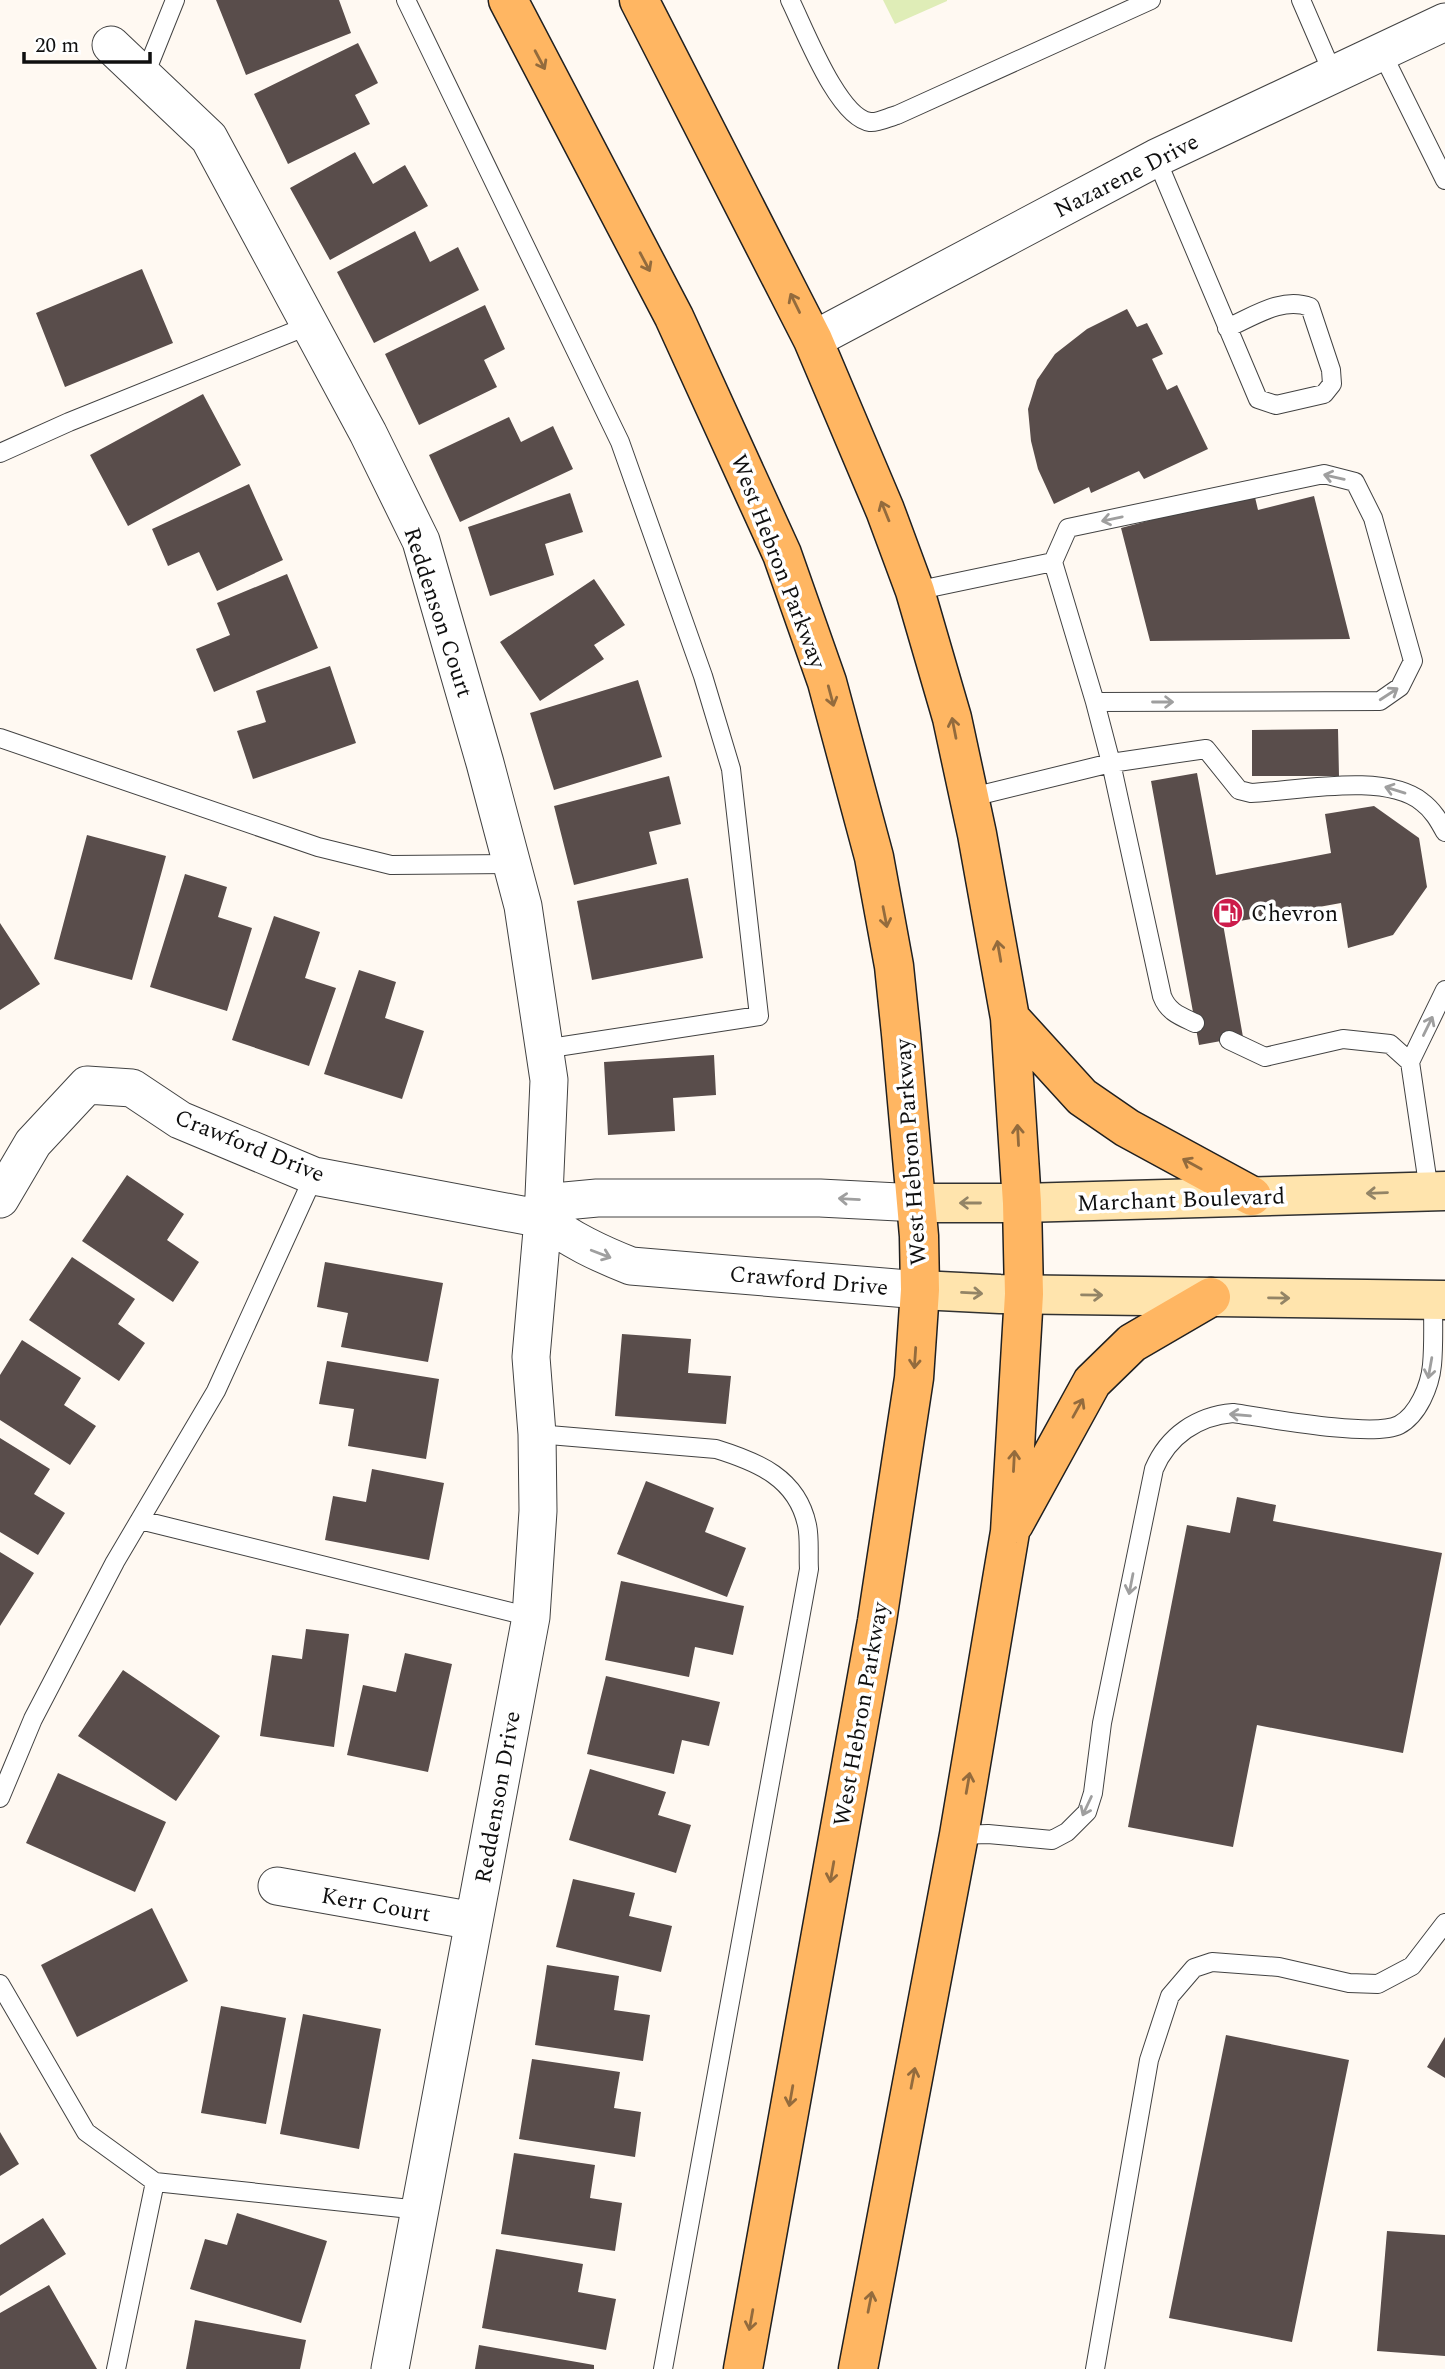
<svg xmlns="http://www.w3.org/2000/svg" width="1445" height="2369" font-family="Spectral,serif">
	<rect width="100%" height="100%" fill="#fff9f2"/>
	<path fill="#dfedb7" d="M883,0H947V1L895,24Z"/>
	<path fill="#594d4b" d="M216,0H339L351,33L246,75Z
		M358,43L378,83L355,95L370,124L288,164L254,94Z
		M355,152L373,184L405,165L428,206L330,260L290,188Z
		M415,231L430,262L458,247L479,290L374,343L337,272Z
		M142,269L173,343L65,387L36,313Z
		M485,305L505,349L484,360L497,387L419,425L385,354Z
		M1127,309L1137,327L1147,323L1163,354L1152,359L1167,390L1177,385L1208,449L1144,479L1139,471L1091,493L1089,487L1054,504L1038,469L1031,441L1028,409L1037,380L1055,354L1087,329Z
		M203,394L241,465L128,526L90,455Z
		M509,417L521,442L553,426L573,469L460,522L429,455Z
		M249,484L283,560L217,591L199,552L168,566L152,529Z
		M570,493L583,532L545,544L554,575L490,596L468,527Z
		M1254,493L1258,510L1314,496L1350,639L1150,641L1121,528Z
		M287,574L318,648L214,692L196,649L230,635L217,603Z
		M594,579L625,625L594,645L604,659L540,701L500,642Z
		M330,666L356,743L253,779L237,731L266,722L256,691Z
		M638,680L662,757L554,790L530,713Z
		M1338,729L1339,776H1252V730Z
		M1197,773L1216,875L1331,853L1325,814L1374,806L1419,838L1427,887L1393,935L1348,948L1341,903L1223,924L1243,1037L1199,1045L1151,781Z
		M669,776L681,824L649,832L657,864L574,885L554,806Z
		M87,835L166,856L132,980L54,959Z
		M185,874L227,887L218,917L252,928L227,1011L150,987Z
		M688,878L703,958L592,980L577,901Z
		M274,916L320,932L305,978L336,988L309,1066L232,1040Z
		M0,923L40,984L0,1010Z
		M359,970L396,982L385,1018L424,1031L402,1099L324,1074Z
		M714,1055L716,1095L673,1098L675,1131L608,1135L604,1062Z
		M127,1175L184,1214L167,1240L199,1262L173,1302L82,1241Z
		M72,1257L135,1299L118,1324L145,1343L119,1381L29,1320Z
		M325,1262L443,1283L428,1362L341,1347L348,1313L317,1307Z
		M622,1334L691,1339L688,1373L731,1376L726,1424L615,1416Z
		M22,1340L81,1378L64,1405L96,1426L70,1465L0,1420V1375Z
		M327,1361L439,1379L426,1459L348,1446L354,1409L319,1404Z
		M0,1438L50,1469L34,1494L65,1513L38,1555L0,1532Z
		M372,1469L444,1483L429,1560L325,1540L333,1496L366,1502Z
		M646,1481L714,1508L705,1532L746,1548L727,1597L617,1554Z
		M1237,1497L1276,1505L1273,1521L1442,1553L1403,1753L1257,1725L1233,1847L1128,1827L1187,1525L1230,1533Z
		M0,1552L34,1573L0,1626Z
		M621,1581L744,1606L733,1655L695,1647L689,1677L605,1660Z
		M306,1629L349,1634L334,1747L260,1736L272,1655L302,1659Z
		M405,1653L452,1664L428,1772L347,1755L363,1685L396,1692Z
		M123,1670L220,1736L176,1801L78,1736Z
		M606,1676L720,1702L709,1746L682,1740L674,1774L587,1754Z
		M590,1769L666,1792L658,1815L691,1825L676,1873L569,1840Z
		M58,1773L166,1822L135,1892L26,1843Z
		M573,1879L635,1893L629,1916L672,1926L661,1972L556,1947Z
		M152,1908L188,1981L77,2037L41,1965Z
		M547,1965L619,1976L614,2010L650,2015L643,2061L535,2045Z
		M221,2006L286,2018L266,2124L201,2113Z
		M303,2014L381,2029L359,2149L280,2134Z
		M1226,2035L1349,2060L1292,2342L1169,2318Z
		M1445,2037V2078L1427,2067Z
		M532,2059L620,2072L614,2108L641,2112L635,2157L519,2139Z
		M0,2132L19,2164L0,2176Z
		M514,2153L595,2165L590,2198L622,2203L615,2251L501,2234Z
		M237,2213L327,2241L301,2323L190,2289L205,2239L227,2245Z
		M43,2218L66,2254L0,2296V2245Z
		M1387,2231L1445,2235V2356L1377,2351Z
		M496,2249L583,2264L578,2292L616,2299L606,2350L482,2328Z
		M49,2285L97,2369H0V2313Z
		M195,2320L306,2340L300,2369H186Z
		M479,2345L594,2365V2369H475Z"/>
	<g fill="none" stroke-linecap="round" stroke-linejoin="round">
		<g stroke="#424242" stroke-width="20">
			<path id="lane" d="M406,0L620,442L703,676L731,769L759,1016L544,1049
				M790,0C804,28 838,118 870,122C878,123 889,117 897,115L1151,0
				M1301,0L1333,74
				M1381,51L1445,180
				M144,77L175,0
				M1156,158L1258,399L1276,405L1324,394L1332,384L1331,370L1310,307C1282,296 1253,317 1227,328
				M0,453L69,422L310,325
				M1053,562L1068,528L1324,474L1355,482L1373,518L1413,661L1400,687L1380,701L1095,702
				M915,591L1053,562L1095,702L1111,763L1162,996C1168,1012 1180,1016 1195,1023
				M0,738L318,847L391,865L511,864
				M968,798L1111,763L1206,749L1239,790L1251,793C1298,791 1385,772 1422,802C1433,810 1439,821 1445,832
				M1229,1040L1265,1057L1343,1039L1390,1044L1410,1062L1429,1191
				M1410,1062L1445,990
				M537,1434L716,1449C758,1462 797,1478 807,1525C810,1539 808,1555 809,1569L663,2369
				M140,1520L531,1617
				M0,1798L33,1719L115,1562L216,1391L314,1176
				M959,1835L988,1834L1052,1840L1067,1832L1087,1812L1093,1793L1102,1723L1154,1469C1168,1436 1197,1416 1233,1413C1267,1418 1373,1438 1399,1425C1418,1415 1430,1386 1432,1365C1434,1344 1433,1322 1433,1300
				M0,1984L86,2132L155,2182
				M116,2369L155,2182L420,2210
				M1095,2369L1149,2060L1170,1996L1194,1968L1212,1962L1279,1967L1349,1983L1378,1984L1412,1966L1445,1923"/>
		</g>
		<g stroke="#424242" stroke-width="39">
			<path id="street" d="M111,45L209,138L368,433L421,541L485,763L523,906L549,1080L543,1219L531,1357L537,1434L538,1511L531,1617L390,2369
				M813,340L1156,158L1445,22
				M0,1199L33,1143L87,1085L132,1088L180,1120L314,1176L543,1219C571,1240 598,1253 631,1266L920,1290
				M543,1219L565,1201L597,1198H820L918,1203
				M277,1886L474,1921"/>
		</g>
		<g stroke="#313131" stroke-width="41">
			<path id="secondary" d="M918,1203H1022L1445,1191
				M920,1290L1000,1294L1445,1300"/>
		</g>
		<g stroke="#202020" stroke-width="41">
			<path id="primary" d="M508,0L674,317L782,554L827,682L874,857L894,966L901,1034L919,1236L920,1290L914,1378L877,1621L743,2369
				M639,0L813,340L885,510L915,591L952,718L977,834L1010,1018L1022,1203L1024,1294L1010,1532L959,1835L858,2369
				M1010,1018L1082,1097L1127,1128L1252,1196
				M1014,1524L1092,1382L1132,1343L1211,1297"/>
		</g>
		<use href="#lane" stroke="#fff" stroke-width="18"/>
		<use href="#street" stroke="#fff" stroke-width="37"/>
		<use href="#secondary" stroke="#ffe4ad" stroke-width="38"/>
		<use href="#primary" stroke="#ffb662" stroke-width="38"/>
	</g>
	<defs><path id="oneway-shaft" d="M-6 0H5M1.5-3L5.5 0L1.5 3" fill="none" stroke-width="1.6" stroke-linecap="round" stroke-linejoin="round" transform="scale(1.75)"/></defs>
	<g stroke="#936b3d">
		<use href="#oneway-shaft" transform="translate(540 60) rotate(62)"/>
		<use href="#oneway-shaft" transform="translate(645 262) rotate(62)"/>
		<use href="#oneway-shaft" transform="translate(795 303) rotate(-116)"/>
		<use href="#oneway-shaft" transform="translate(885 511) rotate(-112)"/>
		<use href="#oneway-shaft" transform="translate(831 696) rotate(75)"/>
		<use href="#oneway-shaft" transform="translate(954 728) rotate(-101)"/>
		<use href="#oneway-shaft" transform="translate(885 917) rotate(79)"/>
		<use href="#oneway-shaft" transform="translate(999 951) rotate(-100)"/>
		<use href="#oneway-shaft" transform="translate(1018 1135) rotate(-93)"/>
		<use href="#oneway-shaft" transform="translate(1192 1164) rotate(-151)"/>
		<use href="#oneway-shaft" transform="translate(915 1358) rotate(94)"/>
		<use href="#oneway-shaft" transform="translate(1078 1408) rotate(-61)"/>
		<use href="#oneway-shaft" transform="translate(1014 1461) rotate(-87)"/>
		<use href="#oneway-shaft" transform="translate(968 1783) rotate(-80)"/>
		<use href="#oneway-shaft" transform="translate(832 1872) rotate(100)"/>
		<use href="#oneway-shaft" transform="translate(913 2078) rotate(-79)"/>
		<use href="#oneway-shaft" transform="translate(791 2096) rotate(100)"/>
		<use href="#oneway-shaft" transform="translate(870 2302) rotate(-79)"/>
		<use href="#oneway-shaft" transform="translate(751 2320) rotate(100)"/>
	</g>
	<g stroke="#9f9f9f">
		<use href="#oneway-shaft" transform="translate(1334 477) rotate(-167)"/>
		<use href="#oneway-shaft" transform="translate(1112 519) rotate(168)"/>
		<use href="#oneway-shaft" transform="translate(1389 694) rotate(-33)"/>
		<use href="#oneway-shaft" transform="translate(1163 702)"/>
		<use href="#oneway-shaft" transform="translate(1395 790) rotate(-163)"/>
		<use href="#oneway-shaft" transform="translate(1428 1026) rotate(-64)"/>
		<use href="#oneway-shaft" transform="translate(849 1199) rotate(-177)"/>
		<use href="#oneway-shaft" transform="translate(601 1254) rotate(21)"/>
		<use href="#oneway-shaft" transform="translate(1430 1368) rotate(100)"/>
		<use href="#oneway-shaft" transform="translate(1240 1415) rotate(-175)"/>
		<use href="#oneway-shaft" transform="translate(1131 1584) rotate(101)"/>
		<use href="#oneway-shaft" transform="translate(1087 1806) rotate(115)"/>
	</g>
	<g stroke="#938466">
		<use href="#oneway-shaft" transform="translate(1377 1193) rotate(178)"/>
		<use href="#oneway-shaft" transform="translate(970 1203) rotate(-180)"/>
		<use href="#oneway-shaft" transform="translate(972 1293) rotate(3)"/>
		<use href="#oneway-shaft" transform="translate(1092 1295) rotate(1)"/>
		<use href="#oneway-shaft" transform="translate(1279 1298) rotate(1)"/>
	</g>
	<defs>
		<g id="fuel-disc" transform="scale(1.575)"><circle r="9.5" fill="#cc1b4a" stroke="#fff"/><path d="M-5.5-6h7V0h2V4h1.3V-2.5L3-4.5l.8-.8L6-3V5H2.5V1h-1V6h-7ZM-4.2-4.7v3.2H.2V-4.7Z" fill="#fff"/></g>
	</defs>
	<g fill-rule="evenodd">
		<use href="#fuel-disc" x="1228" y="913"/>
	</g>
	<g text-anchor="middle" stroke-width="7" stroke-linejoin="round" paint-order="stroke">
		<g font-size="23" fill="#0f0f0f" stroke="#fff">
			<text transform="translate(1126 175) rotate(-27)" y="8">Nazarene Drive</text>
			<text transform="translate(779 561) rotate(69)" y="8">West Hebron Parkway</text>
			<text transform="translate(439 612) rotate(72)" y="8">Reddenson Court</text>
			<text transform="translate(250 1145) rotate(22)" y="8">Crawford Drive</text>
			<text transform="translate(910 1152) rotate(-94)" y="8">West Hebron Parkway</text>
			<text transform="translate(1181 1199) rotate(-2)" y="8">Marchant Boulevard</text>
			<text transform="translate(809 1280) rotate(5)" y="8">Crawford Drive</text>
			<text transform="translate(860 1714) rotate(-80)" y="8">West Hebron Parkway</text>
			<text transform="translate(497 1797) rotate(-80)" y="8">Reddenson Drive</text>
			<text transform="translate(376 1904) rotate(10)" y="8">Kerr Court</text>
		</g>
		<g font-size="23" fill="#0f0f0f" stroke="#fff" text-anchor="start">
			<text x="1251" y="921">Chevron</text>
		</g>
	</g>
	<path d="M24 52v10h126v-10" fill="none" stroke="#0f0f0f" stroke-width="3.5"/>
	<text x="35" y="52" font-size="21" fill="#0f0f0f" stroke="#ffffff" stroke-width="5" paint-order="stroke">20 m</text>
</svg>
